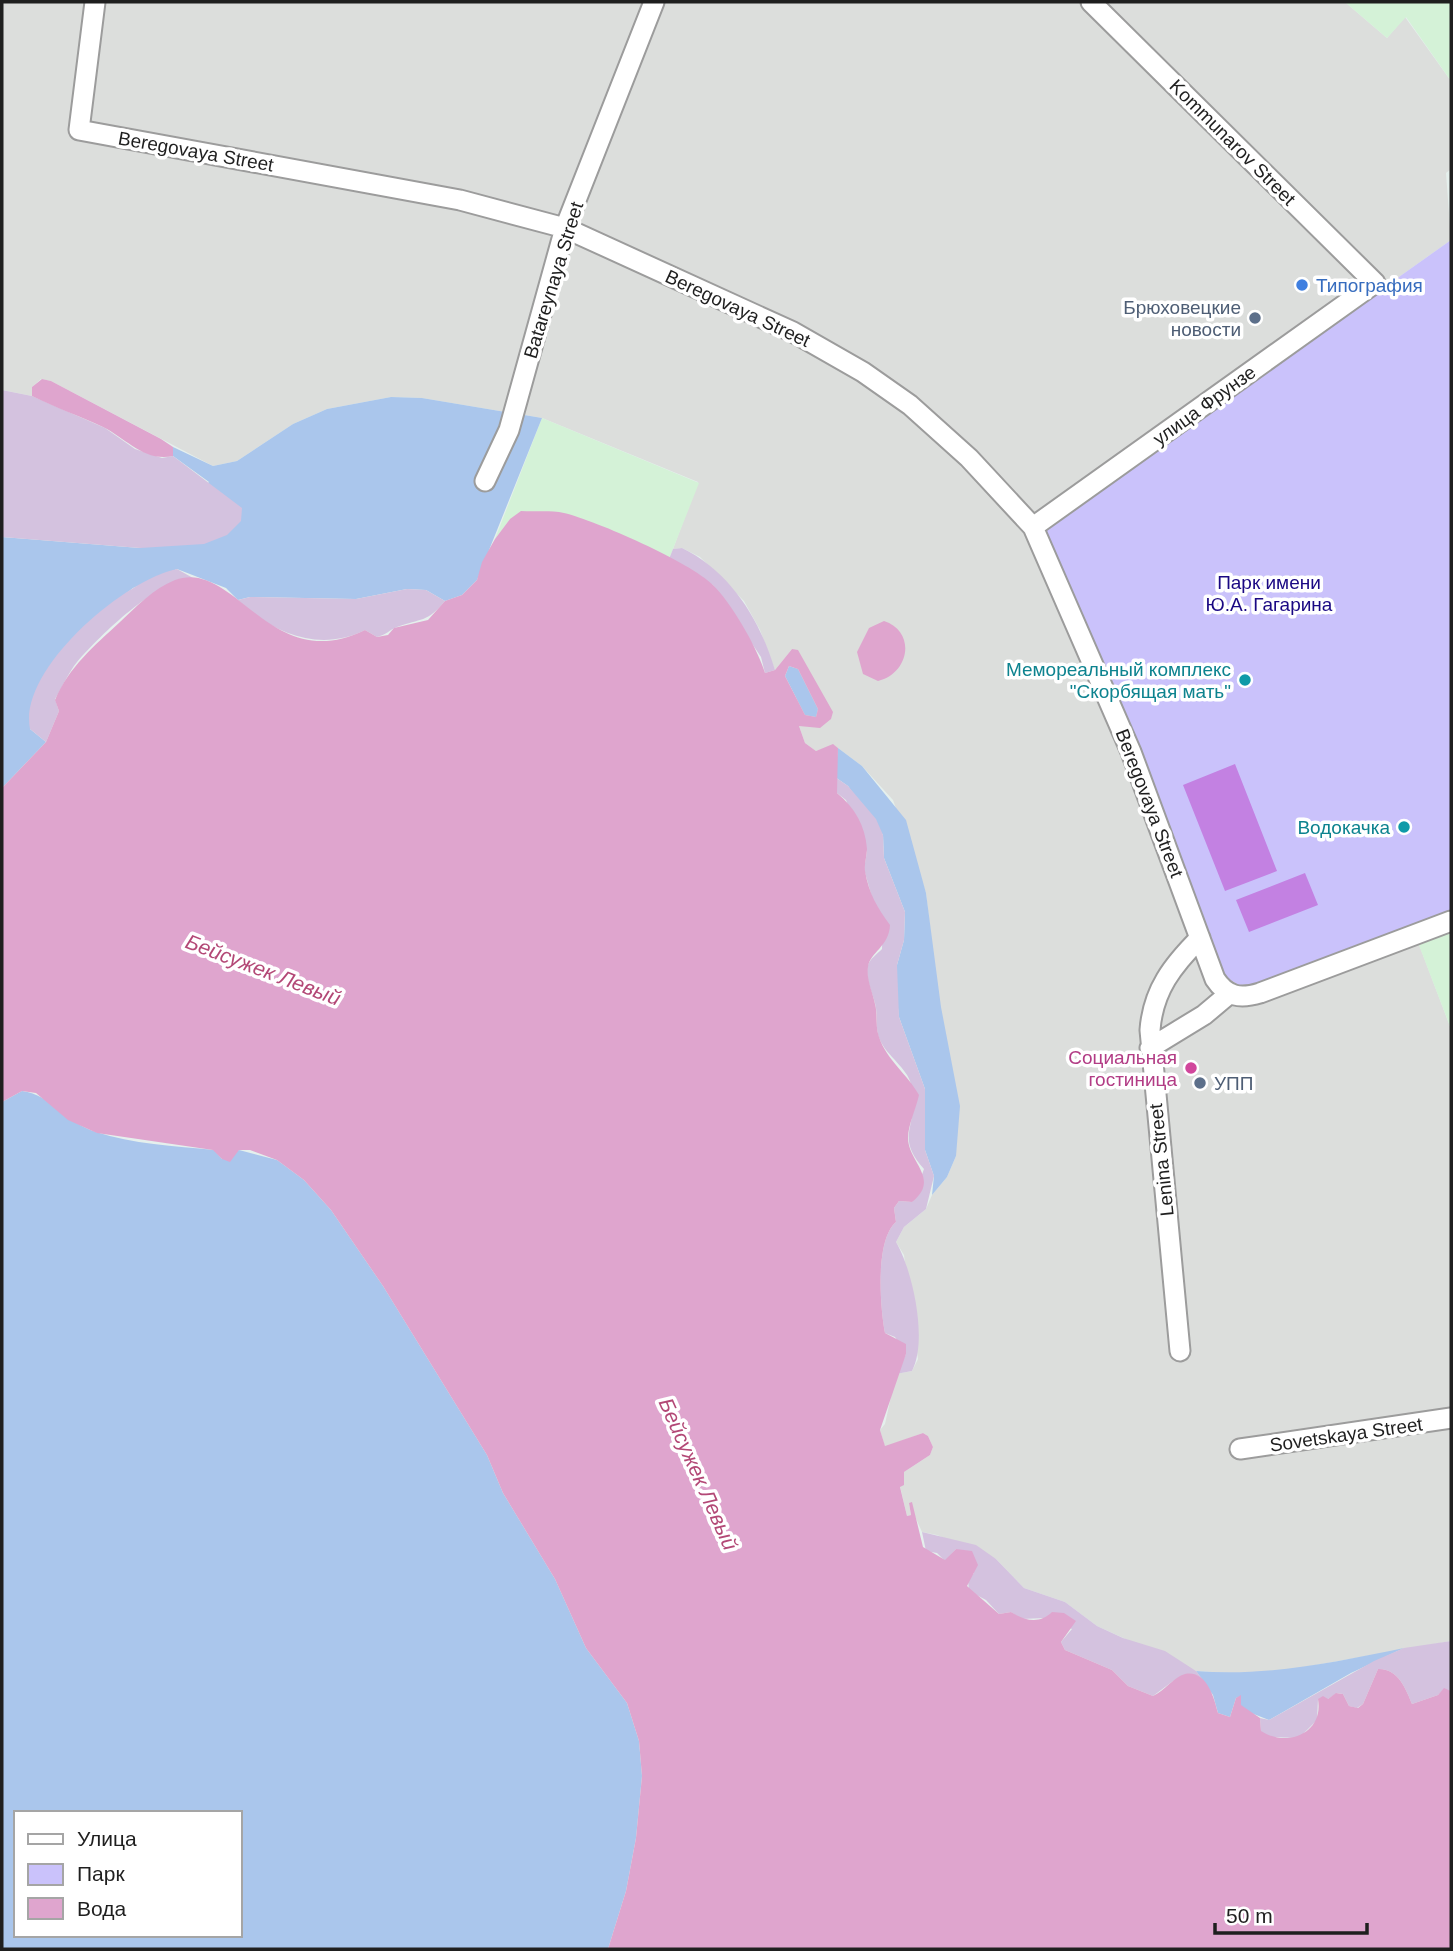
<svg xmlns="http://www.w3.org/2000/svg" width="1453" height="1951" font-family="Helvetica,sans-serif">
	<rect width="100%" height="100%" fill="#e5f0ed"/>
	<path fill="#dcdedc" d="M2,2H1345L1387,38L1405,17L1451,81V169L1446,173L1451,240L1045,528L1259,984L1412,926L1451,1029V1641L1277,1672L1245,1674L1196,1671L1097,1626L1065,1602L1024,1588L996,1559L937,1535L922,1532L909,1503L911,1515L907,1516L900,1486L904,1472L930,1455L933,1447L928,1436L923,1433L885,1447L880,1430L885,1424L896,1374L912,1371L918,1359L904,1255L896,1242L904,1227L926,1209L932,1195L947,1177L956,1156L926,893L893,800L862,766L834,745L816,751L805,743L799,726L792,649L775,670L760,630L744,601L700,557L682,548L673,549L698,482L542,418L422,398L391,397L327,409L293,424L237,461L213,466L51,381L41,379L32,387V396L2,390Z"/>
	<path fill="#d4f2d7" d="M1345,2H1451V81L1406,17L1387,38Z
		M542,418L699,483L669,559L628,538L510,519L495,539Z
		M1451,927V1029L1417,940Z"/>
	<path fill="#aac6ec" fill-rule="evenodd" d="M391,397L422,398L542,418L477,580L462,595L445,601L426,590L407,589L356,599L250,597L238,600L226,588L177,569L133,588L93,619L30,729L46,742L2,788V537L140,548L209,482L173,456V447L213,466L237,461L293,424L327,409Z
		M789,666L798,669L818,709L816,717L805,715L785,676Z
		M838,748L862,766L906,820L926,893L941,1007L960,1106L956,1156L947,1177L932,1195L934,1176L925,1150V1089L899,1017L896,990L897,965L904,940L905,912L884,858L883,835L848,786L835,777Z
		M22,1091C52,1095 66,1123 96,1132C132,1144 175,1146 214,1150L222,1159L239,1150L277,1160L304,1180L331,1210L383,1286L487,1455L503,1493L555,1579L586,1648L627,1703L639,1741L642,1776L636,1838L626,1891L608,1949H2V1102ZM16,1813H240V1935H16Z
		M1404,1648L1351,1673L1269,1720L1246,1711L1240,1705L1241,1696L1236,1698L1230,1717L1218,1713L1213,1695L1196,1671C1267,1677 1335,1662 1404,1648Z"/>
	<path fill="#d4c2df" d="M2,390L32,396L105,428L135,449L162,458L173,456L242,508L241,521L227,535L204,544L140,548L2,537Z
		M682,548C731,572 760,620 775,670L765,673L761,657L713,585L669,559L673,549Z
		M177,569L193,578C154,582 103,633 77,662C68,673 62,688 55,699L59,711L46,742L30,729C18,670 123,580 177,569Z
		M407,589L426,590L445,601C427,623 421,618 397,627C389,630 386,635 377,637L365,630C319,653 272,633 238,600L250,597L356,599Z
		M835,777L848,786L876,819L883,835L884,858L905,912L904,940L897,965L899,1017L925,1089V1150L934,1176L926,1209L904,1227L896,1242C913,1271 928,1341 912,1371L896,1374L906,1354L895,1337L885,1333C880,1307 875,1240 896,1222L894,1208L899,1201L912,1202L924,1169C892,1134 922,1124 911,1084C907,1068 887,1056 880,1040C875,1029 878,1019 876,1008C874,994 864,979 868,965C870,959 877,954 882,949L883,916L875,908L864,869L867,852L846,800L837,793Z
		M922,1532L976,1545L996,1559L1024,1588L1065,1602L1097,1626L1123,1638L1165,1651L1196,1671L1204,1681L1196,1675L1173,1681L1153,1696L1128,1686L1112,1670L1065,1650L1061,1642L1072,1629L1046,1618L1021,1619L1011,1612L999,1614L986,1600L969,1591L968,1580L974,1573L956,1549L945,1561L937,1553L926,1551Z
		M1451,1641V1691L1444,1689L1438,1695L1412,1704C1406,1689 1398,1668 1378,1669L1363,1704L1357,1708L1349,1706L1343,1694L1337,1693L1328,1699H1318L1317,1720L1299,1738L1269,1737L1261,1732L1260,1718L1269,1720L1374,1661L1404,1648Z"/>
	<path fill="#cac2fb" d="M1451,240V910L1259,984L1239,985L1224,976L1045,528Z"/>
	<path fill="#c381e2" d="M1235,764L1277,871L1225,891L1183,785Z
		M1305,873L1318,905L1249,932L1236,900Z"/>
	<path fill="#dfa5ce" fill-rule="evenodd" d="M42,379L51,381L161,439L173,447V456C144,462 127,439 103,427C80,416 56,408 32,396V387Z
		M521,511C535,512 551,510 564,513C597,521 690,562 713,585C732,604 757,647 765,673L775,670L792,649L798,650L833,712L831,719L820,728L799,726L805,743L816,751L833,744L838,748L837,793C855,808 865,825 867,849C867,856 864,864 865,871C869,894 877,907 890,925C889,947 870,952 868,967C866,979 873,993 875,1004C878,1015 875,1026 879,1037C886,1059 908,1075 919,1095C916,1109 908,1125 908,1138C908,1162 941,1179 912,1202L899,1201L894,1208L896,1222C875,1240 880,1307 885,1333L906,1344V1354L880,1430L885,1446L923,1433L928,1436L933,1447L930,1455L904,1472V1485L900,1487L907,1516L911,1515L909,1503L912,1502L923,1547L945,1560L956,1549L972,1551L978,1565L967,1586L999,1614L1011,1612C1025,1621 1040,1624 1052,1612L1064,1613L1076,1621L1061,1642L1065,1650L1112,1670L1128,1686L1153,1696C1164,1691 1174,1677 1185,1674C1207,1670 1214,1698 1218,1713L1230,1717L1236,1698L1241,1695V1705L1260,1718L1261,1731C1287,1748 1324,1733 1318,1699L1323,1696L1328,1699L1336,1693L1343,1694L1349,1706L1358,1708L1363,1704L1378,1669C1398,1668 1406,1689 1412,1704L1438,1695L1444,1688L1451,1691V1949H608L626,1891L636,1838L642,1776L639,1741L627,1703L586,1648L555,1579L503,1493L487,1455L383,1286L331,1210L304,1180L277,1160L250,1150H239L230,1162L222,1159L213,1150L97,1133L68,1120L36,1093L22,1091L2,1102V788L46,742L59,711L55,700C69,667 94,646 120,622C137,606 153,589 175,580C235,558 270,677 365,630L377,637L388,635L394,628L428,620L445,601L462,595L477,580L482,562L495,539L510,519ZM789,666L798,669L818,709L816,717L805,715L785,676Z
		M884,621C917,632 909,674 878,681L863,674L857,652L869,628Z"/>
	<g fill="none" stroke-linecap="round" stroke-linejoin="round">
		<g stroke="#9c9c9c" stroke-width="23">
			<path id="street" d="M95,2L79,130L460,200L565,228L793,332L863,372L910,405L969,458L1033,527L1131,752L1215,979C1227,997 1240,999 1260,993L1451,921
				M485,481L509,430L565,228L654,2
				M1033,527L1375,283L1091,2
				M1150,1048L1204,1015L1229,994
				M1180,1351L1150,1030C1153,990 1173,965 1200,938
				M1240,1449L1451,1418"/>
		</g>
		<use href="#street" stroke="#fff" stroke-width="19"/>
	</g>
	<circle fill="#3f7fe0" stroke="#fff" stroke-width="2.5" cx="1302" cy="285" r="7"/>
	<g fill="#5c6f8a" stroke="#fff" stroke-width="2.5">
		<circle cx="1255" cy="318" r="7"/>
		<circle cx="1200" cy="1083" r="7"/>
	</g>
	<g fill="#0f9aa8" stroke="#fff" stroke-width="2.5">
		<circle cx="1245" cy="680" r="7"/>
		<circle cx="1404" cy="827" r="7"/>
	</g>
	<circle fill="#d1479c" stroke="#fff" stroke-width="2.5" cx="1191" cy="1068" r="7"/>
	<g text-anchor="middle" stroke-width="7" stroke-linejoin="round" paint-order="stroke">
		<g font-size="19" fill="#1f1f1f" stroke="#fff">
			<text transform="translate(1233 142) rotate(45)" y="7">Kommunarov Street</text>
			<text transform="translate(196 151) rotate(10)" y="7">Beregovaya Street</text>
			<text transform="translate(553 280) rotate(-73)" y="7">Batareynaya Street</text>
			<text transform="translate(738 308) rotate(25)" y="7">Beregovaya Street</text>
			<text transform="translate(1204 405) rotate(-36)" y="7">улица Фрунзе</text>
			<text transform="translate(1150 803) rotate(69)" y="7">Beregovaya Street</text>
			<text transform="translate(1161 1160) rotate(-96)" y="7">Lenina Street</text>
			<text transform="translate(1346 1434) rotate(-8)" y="7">Sovetskaya Street</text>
		</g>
		<g font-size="19" fill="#366cbe" stroke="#fff" text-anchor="start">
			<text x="1316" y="292">Типография</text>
		</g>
		<g font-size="19" fill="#4e5e75" stroke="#fff" text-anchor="end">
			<text x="1241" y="314">Брюховецкие<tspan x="1241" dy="22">новости</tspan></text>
			<text x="1214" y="1090" text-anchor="start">УПП</text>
		</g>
		<g font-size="19" fill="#1a0883" stroke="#fff">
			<text x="1269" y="589">Парк имени<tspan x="1269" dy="22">Ю.А. Гагарина</tspan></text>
		</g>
		<g font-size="19" fill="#0d838f" stroke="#fff" text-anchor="end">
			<text x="1231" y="676">Мемореальный комплекс<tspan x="1231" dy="22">"Cкорбящая мать"</tspan></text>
			<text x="1390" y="834">Водокачка</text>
		</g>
		<g font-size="19" fill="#b23c85" stroke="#fff" text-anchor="end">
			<text x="1177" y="1064">Социальная<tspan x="1177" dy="22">гостиница</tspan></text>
		</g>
		<g font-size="21" font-style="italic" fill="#b34876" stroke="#fff">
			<text transform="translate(263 970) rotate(21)" y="7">Бейсужек Левый</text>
			<text transform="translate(698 1474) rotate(66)" y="7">Бейсужек Левый</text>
		</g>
	</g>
	<rect width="1453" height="1951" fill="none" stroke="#1f1f1f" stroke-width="7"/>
	<rect x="14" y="1811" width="228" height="126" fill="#ffffff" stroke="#a5a5a5" stroke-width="2"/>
	<rect x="28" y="1834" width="35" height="10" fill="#ffffff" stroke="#a5a5a5" stroke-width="2"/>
	<text x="77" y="1846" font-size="21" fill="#1f1f1f">Улица</text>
	<rect x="28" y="1864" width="35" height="21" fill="#cac2fb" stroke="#a5a5a5" stroke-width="2"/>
	<text x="77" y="1881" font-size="21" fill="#1f1f1f">Парк</text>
	<rect x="28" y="1898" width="35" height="21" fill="#dfa5ce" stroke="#a5a5a5" stroke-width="2"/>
	<text x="77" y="1916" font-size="21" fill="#1f1f1f">Вода</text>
	<path d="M1215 1923v10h152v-10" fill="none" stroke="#1f1f1f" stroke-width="3.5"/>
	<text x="1226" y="1923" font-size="21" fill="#1f1f1f" stroke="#ffffff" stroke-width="5" paint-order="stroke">50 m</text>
</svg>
